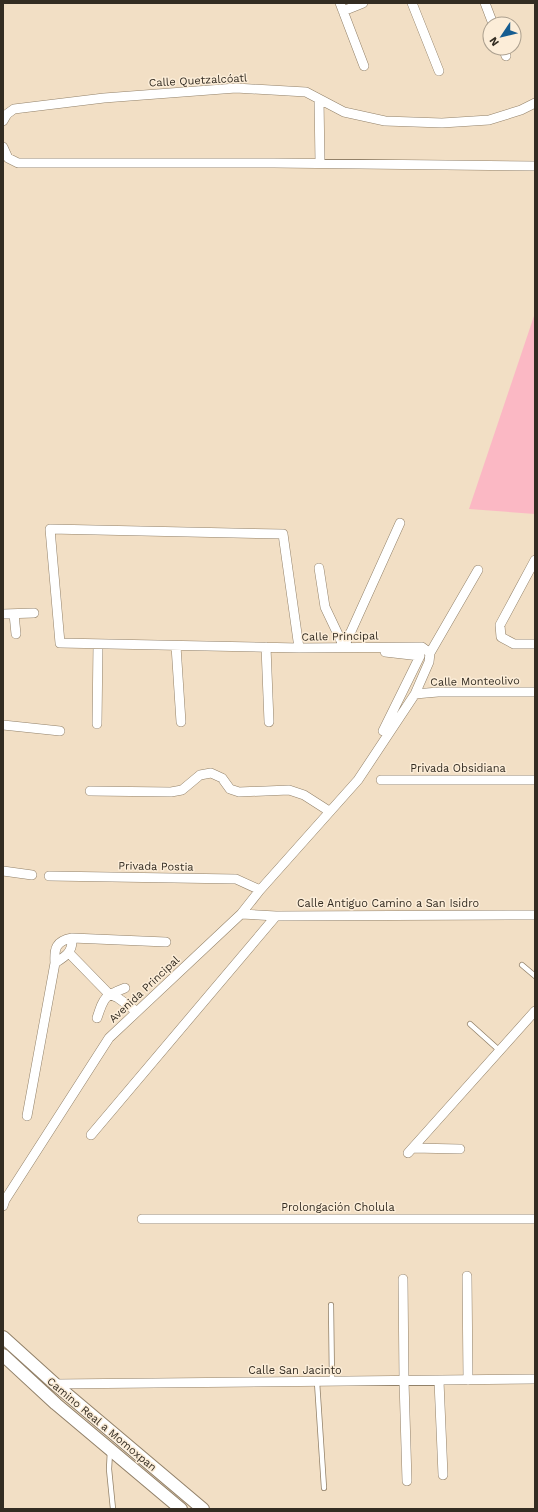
<svg xmlns="http://www.w3.org/2000/svg" width="538" height="1512" font-family="'Work Sans',sans-serif">
	<rect width="100%" height="100%" fill="#f2dfc5"/>
	<path fill="#fbb8c4" d="M535,313V514L469,509Z"/>
	<g fill="none" stroke-linecap="round" stroke-linejoin="round">
		<g stroke="#928169" stroke-width="6">
			<path id="service" d="M522,965L535,976
				M470,1024L500,1051
				M331,1305L332,1382
				M317,1382L324,1488
				M110,1451L109,1469L113,1509"/>
		</g>
		<g stroke="#928169" stroke-width="10">
			<path id="minor" d="M340,3L364,66
				M412,3L439,71
				M485,3L493,24
				M343,11L363,3
				M503,48L506,56
				M319,99L320,163
				M3,121L7,114L14,109L104,98L236,88L306,92L344,112L385,121L442,123L489,120L521,110L535,103
				M3,147L8,158L18,163H274L535,166
				M535,560L500,625L501,637L514,644H535
				M319,568L325,607L344,647
				M3,614L34,613
				M14,614L16,634
				M350,633L344,647L400,523
				M176,646L181,722
				M266,647L269,722
				M299,648L283,534L50,529L60,643L299,648L422,647L430,653
				M415,694L438,692H535
				M97,724L98,644
				M3,725L60,731
				M383,731L420,656L385,652
				M381,780H535
				M90,791L171,792L182,790L200,775L211,773L222,778L230,789L239,792L289,790L304,795L329,811
				M3,871L32,875
				M49,876L236,879L260,890
				M241,914L276,916L535,915
				M72,938L166,942
				M72,938C73,952 66,956 55,963C54,948 56,941 72,938Z
				M69,953L109,994L118,998L136,1011
				M97,1018C104,997 104,996 125,988
				M27,1116L55,963
				M91,1135L276,916
				M413,1148L460,1149
				M408,1153L535,1011
				M3,1206L5,1200L109,1038L241,914L260,890L358,780L415,694L429,662L430,653L478,570
				M142,1219H535
				M467,1276L468,1380
				M403,1279L404,1381L407,1481
				M439,1381L443,1475
				M55,1384L535,1379"/>
		</g>
		<g stroke="#928169" stroke-width="14">
			<path id="tertiary" d="M3,1337L55,1384L203,1509
				M3,1355L56,1404L181,1509"/>
		</g>
		<use href="#service" stroke="#fff" stroke-width="4.5"/>
		<use href="#minor" stroke="#fff" stroke-width="9"/>
		<use href="#tertiary" stroke="#fff" stroke-width="12"/>
	</g>
	<g text-anchor="middle" stroke-width="3" stroke-linejoin="round" paint-order="stroke">
		<g font-size="11" fill="#332c22" stroke="#fcedd8">
			<text transform="translate(198 80) rotate(-3)" y="4">Calle Quetzalcóatl</text>
			<text transform="translate(340 636) rotate(-1)" y="4">Calle Principal</text>
			<text transform="translate(475 681) rotate(-1)" y="4">Calle Monteolivo</text>
			<text x="458" y="772">Privada Obsidiana</text>
			<text transform="translate(156 866) rotate(1)" y="4">Privada Postia</text>
			<text x="388" y="907">Calle Antiguo Camino a San Isidro</text>
			<text transform="translate(144 989) rotate(-43)" y="4">Avenida Principal</text>
			<text x="338" y="1211">Prolongación Cholula</text>
			<text x="295" y="1374">Calle San Jacinto</text>
			<text transform="translate(102 1424) rotate(40)" y="4">Camino Real a Momoxpan</text>
		</g>
	</g>
	<rect width="538" height="1512" fill="none" stroke="#332c22" stroke-width="8"/>
	<g transform="translate(502 36) rotate(235)"><circle r="19" fill="#fcedd8" stroke="#aca08f"/>
	<path d="M0-3L7 15L0 10L-7 15Z" fill="#165d91"/>
	<text y="-6" font-size="11" font-weight="bold" text-anchor="middle" fill="#332c22">N</text>
	</g>
</svg>
